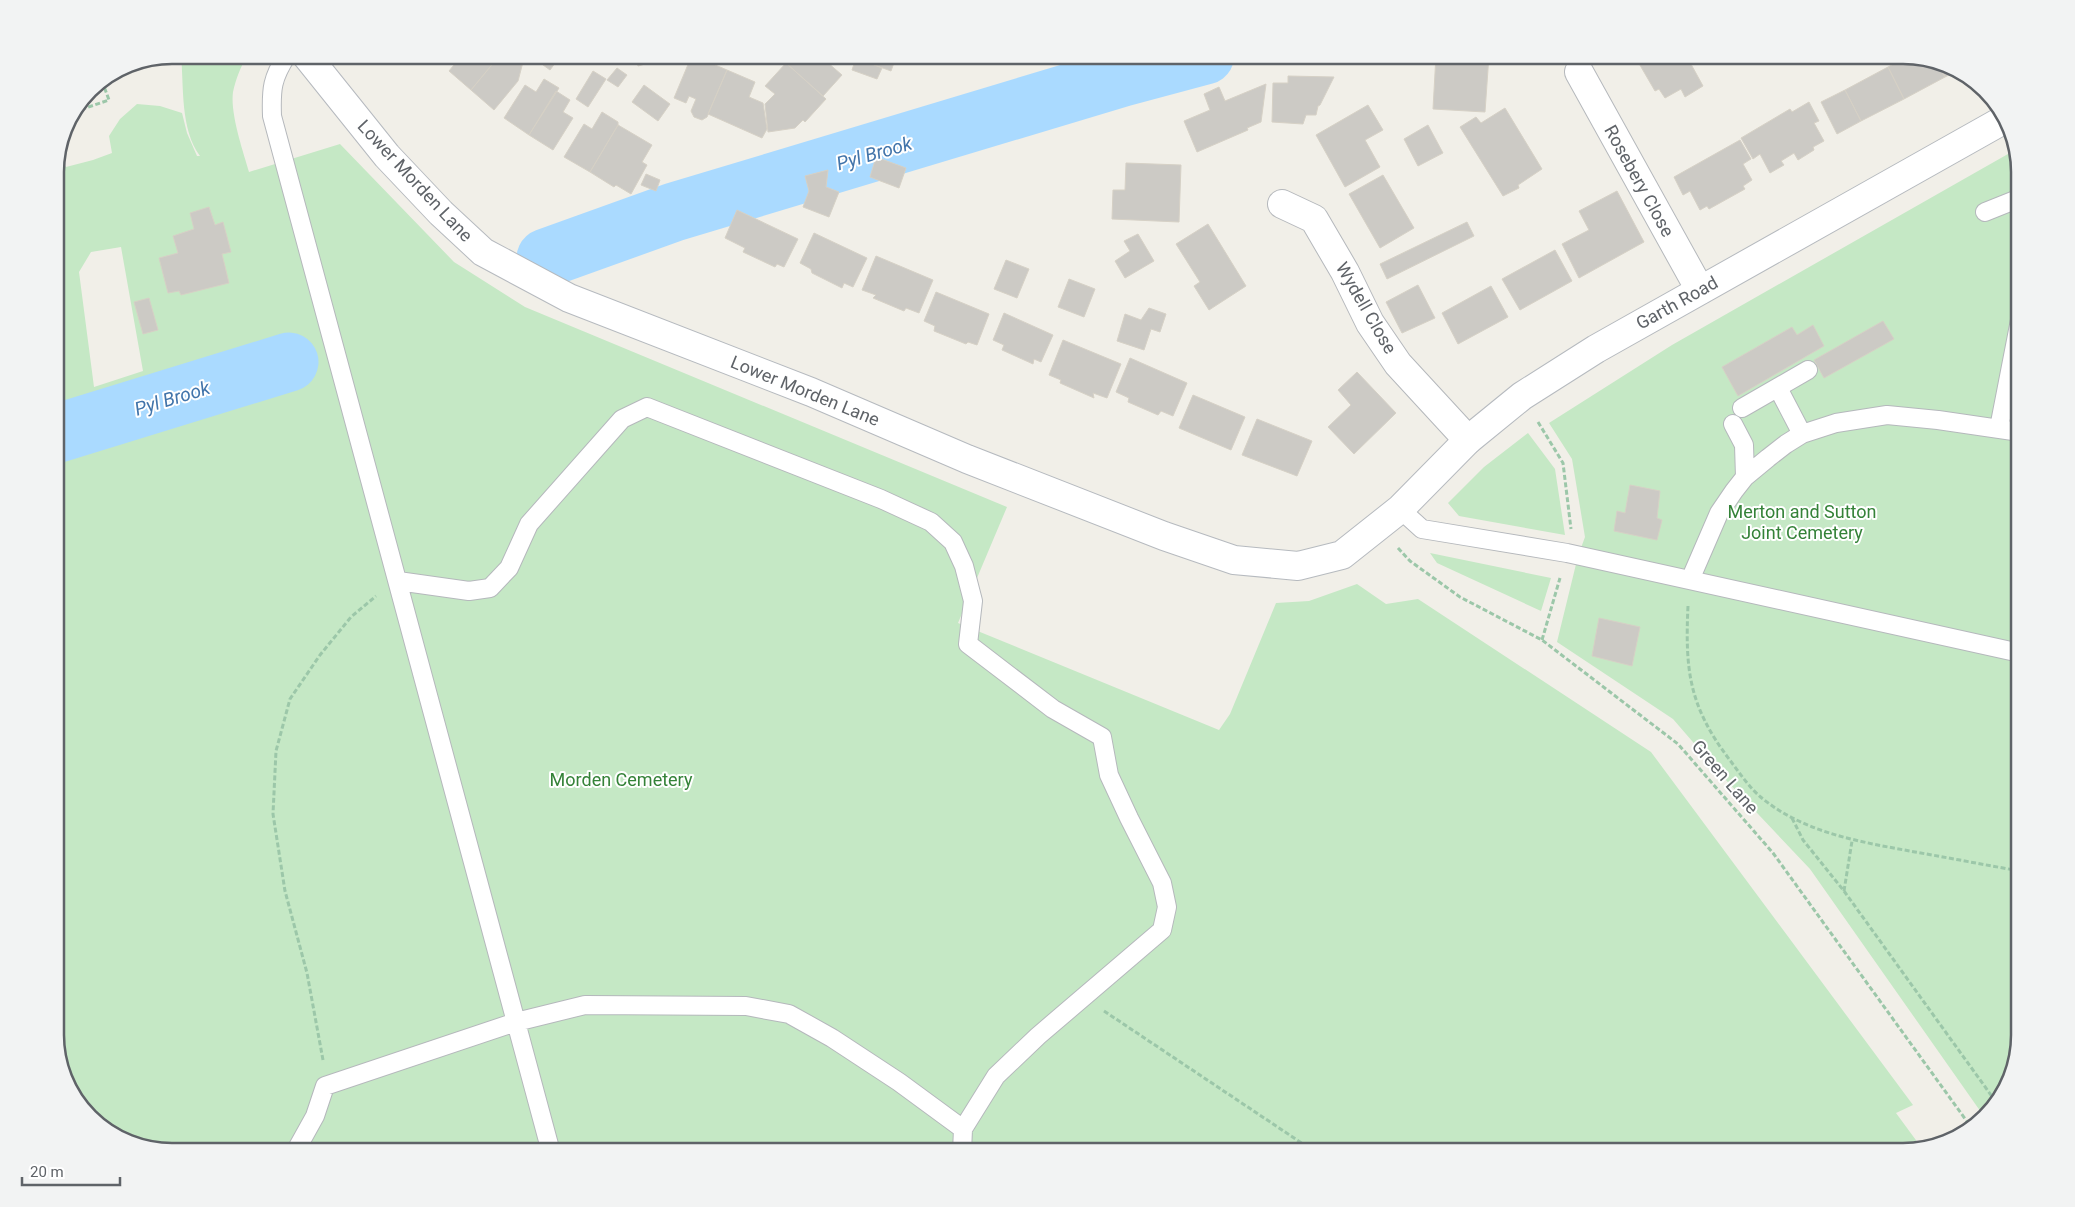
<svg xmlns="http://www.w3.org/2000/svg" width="2075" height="1207" font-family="Roboto,sans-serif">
	<rect width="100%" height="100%" fill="#f1efe8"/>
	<path fill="#c5e8c5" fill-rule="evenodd" d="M181,55H247C241,67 236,78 233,92C230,114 243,151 249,172L340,144L454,262L525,307L1007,507L958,623L1219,730L1230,714L1276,603L1309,601L1357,584L1386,604L1418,599L1651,752L1913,1105L1896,1113L1921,1147L1904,1152H172L114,1137L75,1100L55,1043V164L57,156L66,167L93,160L112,153L109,136L120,119L137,104L160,106L182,113L187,133L197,156H200C180,129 184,87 181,55ZM121,247L143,371L94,387L79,272L91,252Z
		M2015,150L2020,164V1036L2005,1093L1983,1115L1810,869L1724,778L1673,719L1557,642L1578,556L1585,537L1572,459L1549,423L1672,345Z
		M1528,433L1555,469L1565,535L1459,516L1448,503L1484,467Z
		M1430,553L1551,578L1541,611L1437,563Z"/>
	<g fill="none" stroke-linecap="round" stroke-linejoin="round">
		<path stroke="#aadaff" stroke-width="59" d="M546,258L674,212L1123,77L1205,55
			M55,434L289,362"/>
	</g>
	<path fill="#cccac5" stroke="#d6d1c6" d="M434,55H448L440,62Z
		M462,55H500L471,90L449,71Z
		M500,55H514L523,62L518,81L494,110L471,90Z
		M530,55H544L539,62Z
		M544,55H561L550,70L539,62Z
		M635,55H678L638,66Z
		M692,55L727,70L707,117L702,120L694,117L691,111L696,99L689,96L686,103L674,98Z
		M793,55H819L842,75L823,96L786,63Z
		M853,55H894L895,60L891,71L856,58Z
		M1436,55H1489L1485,112L1433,109Z
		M1641,55H1686L1703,86L1685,97L1681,89L1665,98L1659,89L1655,91L1637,60L1642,57Z
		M1908,56L1938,64L1945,77L1904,99L1888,67Z
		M856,58L882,68L877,79L852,70Z
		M786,63L826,99L805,122L803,120L795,128L768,132L765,104L775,94L765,86Z
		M1938,64L1959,70L1945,77Z
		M1888,67L1904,99L1861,121L1845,90Z
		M617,68L627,75L618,87L607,80Z
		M727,70L755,82L749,97L763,103L767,129L762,138L708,114Z
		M593,71L606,79L588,107L576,99Z
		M1288,76L1334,77L1320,105L1318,106L1316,115H1306L1303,124L1272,122L1273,83H1288Z
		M544,79L559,88L529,135L504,118L525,85L536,92Z
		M1266,84L1261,122L1247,128L1248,130L1197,152L1184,121L1210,110L1204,94L1219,87L1225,101Z
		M644,85L670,104L658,121L632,102Z
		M1845,90L1861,121L1837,134L1821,102Z
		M556,91L570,100L563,112L573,118L553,150L529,135Z
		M1809,102L1819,121L1814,123L1824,141L1813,147L1814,150L1798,160L1794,153L1781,161L1784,165L1770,173L1760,154L1753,159L1741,138L1790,109L1792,112Z
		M1368,105L1383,130L1365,140L1380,167L1345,187L1316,135Z
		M1505,108L1542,169L1518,185L1519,188L1503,196L1460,127L1476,117L1481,123Z
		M602,112L618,122V125L590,172L564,157L584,124L592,129Z
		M618,125L652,145L642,162L647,165L631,194L616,185L614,187L590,172Z
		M1428,125L1443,153L1418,166L1404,139Z
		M1740,140L1751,159L1743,164L1752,180L1743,186L1745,189L1709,209L1707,206L1700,210L1690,191L1683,195L1674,177Z
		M876,157L906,168L899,188L870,177Z
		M1126,163L1181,165L1179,222L1112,219L1113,190H1125Z
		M828,170L826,187L839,192L829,217L803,207L809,191L805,176Z
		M646,174L660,180L656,191L641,185Z
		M1383,175L1414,228L1380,248L1349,194Z
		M1617,191L1644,242L1579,278L1562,244L1589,230L1579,211Z
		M209,207L215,225L223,222L231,252L222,254L229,283L181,295L179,291L168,293L159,258L178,253L173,236L194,229L190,213Z
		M737,210L798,239L784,267L777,264L775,267L743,252L745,248L725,238Z
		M1467,222L1474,236L1387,279L1380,264Z
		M1208,224L1246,286L1209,310L1194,286L1200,282L1176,244Z
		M814,233L867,258L853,287L844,283L842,288L812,273L811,269L800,263Z
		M1138,234L1154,261L1125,278L1115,261L1130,251L1124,241Z
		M1555,250L1572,281L1520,310L1502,279Z
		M876,256L933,280L919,313L906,308L904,311L873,298L876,295L862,290Z
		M1006,260L1029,269L1017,298L994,289Z
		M1069,279L1095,289L1084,317L1058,307Z
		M1418,285L1435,318L1402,333L1386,302Z
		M1491,286L1508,317L1458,344L1442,313Z
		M936,292L989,314L977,345L968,342L966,344L934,331L935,326L924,321Z
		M149,298L158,330L143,334L134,302Z
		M1149,308L1166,314L1160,332L1151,329L1144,350L1117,341L1125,314L1141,320Z
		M1004,313L1053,335L1041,362L1034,359L1033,364L1002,350L1004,345L993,340Z
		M1883,321L1894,339L1824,378L1814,360Z
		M1813,325L1824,346L1738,396L1722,367L1792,327L1797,335Z
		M1063,340L1121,364L1107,398L1093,393L1094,398L1060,383L1061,380L1049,375Z
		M1130,358L1187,383L1173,416L1161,411L1158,415L1128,402L1129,398L1116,392Z
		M1357,372L1396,413L1354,454L1328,427L1351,405L1338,390Z
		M1193,395L1245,417L1231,450L1179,428Z
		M1257,419L1312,441L1297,476L1242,455Z
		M1630,485L1660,491L1657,518L1662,520L1657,540L1614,531L1617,511L1625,513Z
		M1599,618L1640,627L1632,666L1592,656Z"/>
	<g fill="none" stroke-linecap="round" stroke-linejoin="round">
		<g stroke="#b5b8bc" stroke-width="20">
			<path id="lane" d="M287,55C272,78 271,89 272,116L551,1152
				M1985,212L2020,198
				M1778,388L1802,434
				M1742,408L1808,370
				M1733,424L1744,445L1745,477
				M1999,428L2020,320
				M1400,509L1422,529L1567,553L2020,653
				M1690,580L1719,513L1734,491L1745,477L1768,458L1786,444L1802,434L1836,423L1887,415L1938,420L2020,432
				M398,581L469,591L490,588L509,568L529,524L622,419L647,407L881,499L931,522L953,542L964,566L973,601L968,644L1053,709L1102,737L1109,775L1129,818L1162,883L1167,907L1162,930L1038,1036L996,1076L963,1129
				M295,1152L315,1116L325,1086L516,1022L585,1005L746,1006L789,1014L832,1038L899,1082L963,1129L962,1152"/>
		</g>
		<g stroke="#b5b8bc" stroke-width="30">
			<path id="street" d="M1579,72L1700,290
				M1282,204L1314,219L1345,272L1370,323L1398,364L1468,440"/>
		</g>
		<g stroke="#b6babf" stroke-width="30">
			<path id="secondary" d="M306,55L387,156L441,213L483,252L569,298L811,392L967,459L1164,536L1234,560L1298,566L1342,555L1400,509L1468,440L1522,396L1596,349L2005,119"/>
		</g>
		<path stroke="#9cc7a9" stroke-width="3" stroke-dasharray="5 2.5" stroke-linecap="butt" d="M74,112L109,100L102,81
			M1538,422L1563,463L1571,529
			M1398,548L1410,561L1460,597L1542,640L1678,744L1773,853L1971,1127
			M1688,606C1685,670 1689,706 1729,759C1739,772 1750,789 1763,799C1807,834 1862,842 1915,852C1950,858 1985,865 2020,871
			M1542,640L1560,578
			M1792,818L1803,840L1844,891L1852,841
			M1844,891L1996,1102
			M1104,1011L1315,1152
			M323,1060L307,973L285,891L273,814L276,751L290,699L320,655L351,617L376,596"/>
		<use href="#lane" stroke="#fff" stroke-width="18"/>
		<use href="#street" stroke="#fff" stroke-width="28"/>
		<use href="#secondary" stroke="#fff" stroke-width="28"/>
	</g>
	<g text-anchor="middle" stroke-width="4" stroke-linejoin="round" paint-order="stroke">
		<g font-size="18" fill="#5f6368" stroke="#fff">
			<text transform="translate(415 181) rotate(47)" y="6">Lower Morden Lane</text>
			<text transform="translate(1639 181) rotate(61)" y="6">Rosebery Close</text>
			<text transform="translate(1677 303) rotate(-29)" y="6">Garth Road</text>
			<text transform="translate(1366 308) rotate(60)" y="6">Wydell Close</text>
			<text transform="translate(805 391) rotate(22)" y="6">Lower Morden Lane</text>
			<text transform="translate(1725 777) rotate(49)" y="6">Green Lane</text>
		</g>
		<g font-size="18" fill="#348238" stroke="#fff">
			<text x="1802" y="518">Merton and Sutton<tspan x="1802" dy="21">Joint Cemetery</tspan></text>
			<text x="621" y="786">Morden Cemetery</text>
		</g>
		<g font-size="19" font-style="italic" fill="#4174aa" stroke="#fff">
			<text transform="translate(874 153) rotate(-16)" y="7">Pyl Brook</text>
			<text transform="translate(172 398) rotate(-17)" y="7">Pyl Brook</text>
		</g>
	</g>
	<path d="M0 0H2075V1207H0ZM172 64H1903A108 108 0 0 1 2011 172V1035A108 108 0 0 1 1903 1143H172A108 108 0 0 1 64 1035V172A108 108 0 0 1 172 64Z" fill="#f2f3f3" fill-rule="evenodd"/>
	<path fill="none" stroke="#5f6368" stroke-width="2.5" d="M172 64H1903A108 108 0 0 1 2011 172V1035A108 108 0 0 1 1903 1143H172A108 108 0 0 1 64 1035V172A108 108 0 0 1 172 64Z"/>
	<path d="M22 1177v8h98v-8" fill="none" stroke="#5f6368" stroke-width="2.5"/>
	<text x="30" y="1177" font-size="15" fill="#5f6368" stroke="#ffffff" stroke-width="4" paint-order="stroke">20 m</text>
</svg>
